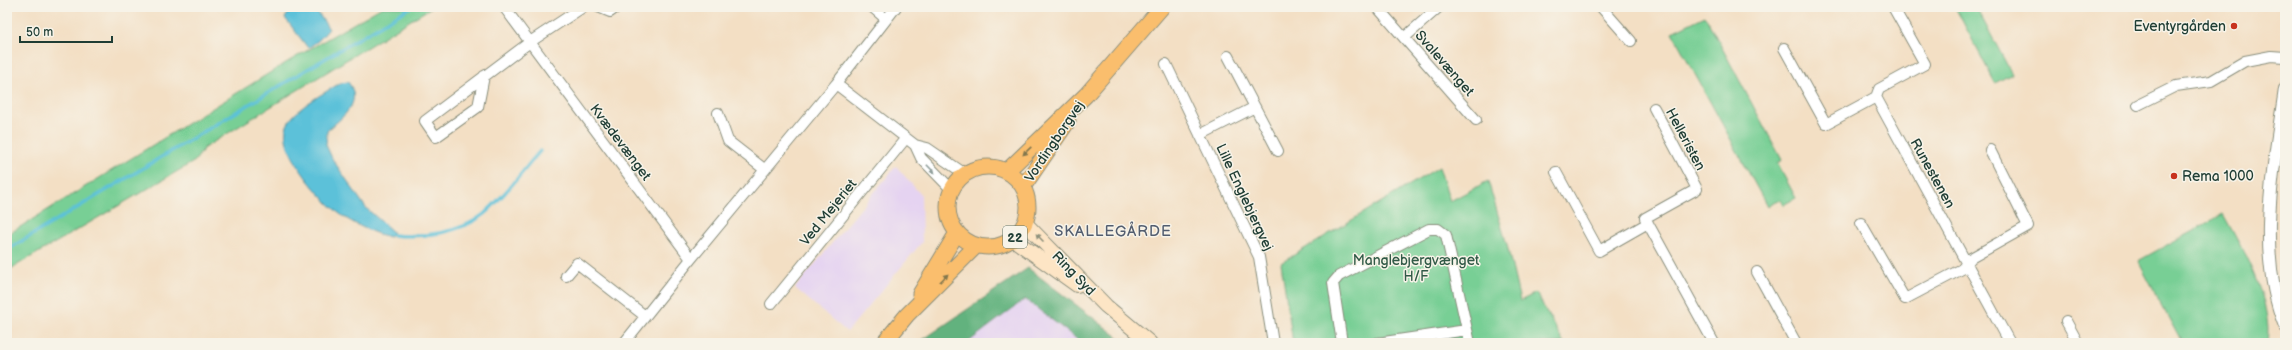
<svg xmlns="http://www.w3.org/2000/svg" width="2292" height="350" font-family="'Balsamiq Sans',sans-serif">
	<rect width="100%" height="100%" fill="#f7f3e8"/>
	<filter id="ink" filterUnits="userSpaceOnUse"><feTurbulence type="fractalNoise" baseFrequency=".025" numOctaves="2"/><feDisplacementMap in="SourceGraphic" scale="8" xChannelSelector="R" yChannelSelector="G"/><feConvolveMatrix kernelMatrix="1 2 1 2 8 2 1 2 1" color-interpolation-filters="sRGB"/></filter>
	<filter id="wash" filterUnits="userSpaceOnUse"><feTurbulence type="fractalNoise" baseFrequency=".012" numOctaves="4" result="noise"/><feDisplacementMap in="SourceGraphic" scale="16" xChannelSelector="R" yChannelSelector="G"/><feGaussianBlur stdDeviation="0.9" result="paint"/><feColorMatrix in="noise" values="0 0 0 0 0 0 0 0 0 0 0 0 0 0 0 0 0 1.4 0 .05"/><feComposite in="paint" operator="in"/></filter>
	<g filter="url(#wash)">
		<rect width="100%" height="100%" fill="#f3dfc4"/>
		<path fill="#e5d3f1" d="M896,166L921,195L922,242L847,332L795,288Z
			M1025,299L1082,343H967Z"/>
		<path fill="#78cf95" stroke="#4c8664" d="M382,7H432L204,148L195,161L7,271V235L284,64Z
			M1955,7H1976L2012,74L1995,83Z
			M1705,16L1782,160L1777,163L1796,198L1783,205L1780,200L1767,206L1672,32Z
			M1439,167L1450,201L1488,181L1507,245L1520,301L1536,293L1564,343H1293L1281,263Z
			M2223,214C2242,248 2274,304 2267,343H2182L2138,261Z"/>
		<path fill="#62b27e" stroke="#407859" d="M1028,268L1126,343H1082L1025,299L967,343H918Z"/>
		<path fill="#5bc1d9" stroke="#3d7f86" d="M293,7H314L329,29L319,40L308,48L285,18Z
			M348,82C364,103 342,117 327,131L326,145L333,160L366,208L392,231L393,235L389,237C373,233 358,226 344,217C325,204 280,153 286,129C290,110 325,93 340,83Z"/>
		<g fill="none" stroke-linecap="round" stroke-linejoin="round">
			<path stroke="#5bc1d9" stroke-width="3.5" d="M393,235C422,238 461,233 484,214C505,196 522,172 540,151
				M7,250L411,7"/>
		</g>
	</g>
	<g filter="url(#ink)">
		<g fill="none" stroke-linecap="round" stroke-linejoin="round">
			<g stroke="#898e7c" stroke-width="12">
				<path id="minor" d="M504,7L691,259
					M598,7L610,12L617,7
					M872,7L886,19
					M1377,7L1476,120
					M1601,7L1631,41
					M1893,7L1925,64L1879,89L1876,97L2010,343
					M1404,38L1439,7
					M1784,48L1826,124L1876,97
					M1228,56L1278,151
					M1166,64L1259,257L1273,343
					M484,76L478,107L436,137L425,121L530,42L583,7
					M836,84L915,145L927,148L965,174
					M2138,105L2176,86L2211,81L2245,61L2271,56L2285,57
					M1654,108L1697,189L1645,218L1714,343
					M718,113L728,141L764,169
					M1200,135L1255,107
					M915,145L921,158L952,190
					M1556,172L1599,251L1648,223
					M1861,223L1905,299L1962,269L1971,258L2028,226L1990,150
					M1757,272L1796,343
					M566,276L577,263L645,316
					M771,304L906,138
					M2066,321L2078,343
					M624,343L691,259L836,84L896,7
					M1342,343L1333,283L1339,276L1429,229H1438L1446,235L1470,343
					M1377,343L1467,330"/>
			</g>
			<g stroke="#898e7c" stroke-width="14">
				<path id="tertiary" d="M2285,89C2274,167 2255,251 2285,326"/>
			</g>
			<g stroke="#898e7c" stroke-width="16">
				<path id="secondary" d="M1025,223L1106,306L1150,343
					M1013,239L1077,285"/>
			</g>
			<g stroke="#898e7c" stroke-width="17">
				<path id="primary" d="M948 207a40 40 0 1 1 80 0a40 40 0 1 1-80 0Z
					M1007,171L1086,95L1162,7
					M1023,187L1068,121
					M920,294L957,233
					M884,343L907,315L976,246"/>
			</g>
			<use href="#minor" stroke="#fff" stroke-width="10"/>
			<use href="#tertiary" stroke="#fff" stroke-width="12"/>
			<use href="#secondary" stroke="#fde5c5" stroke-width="14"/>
			<use href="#primary" stroke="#fabe6d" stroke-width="15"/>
		</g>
		<defs><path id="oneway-solid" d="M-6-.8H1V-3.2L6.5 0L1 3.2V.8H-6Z"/></defs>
		<g fill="#82774e">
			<use href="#oneway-solid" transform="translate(1027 151) rotate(136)"/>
			<use href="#oneway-solid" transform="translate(944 278) rotate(-45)"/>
		</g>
		<use fill="#8f9e9a" href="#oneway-solid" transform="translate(931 169) rotate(46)"/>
		<use fill="#8e917c" href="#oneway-solid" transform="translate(1040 238) rotate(-134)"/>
	</g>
	<g fill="#c8321e" stroke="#f7f3e8" stroke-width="1.5">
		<circle cx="2234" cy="26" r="4"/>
		<circle cx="2174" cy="176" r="4"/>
	</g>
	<g text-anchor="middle" stroke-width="3" stroke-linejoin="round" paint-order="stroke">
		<rect fill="#f7f3e8" stroke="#60746a" stroke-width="1" x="1003" y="226" width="24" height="22" rx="3"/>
		<g font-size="13" font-weight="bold" fill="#1f3d34">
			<text x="1015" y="242">22</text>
		</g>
		<g font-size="14" fill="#1f3d34" stroke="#f7f3e8" text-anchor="end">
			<text x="2226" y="31">Eventyrgården</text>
			<text x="2182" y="181" text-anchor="start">Rema 1000</text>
		</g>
		<g font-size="14" fill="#1f3d34" stroke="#f7f3e8">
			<text transform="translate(1445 63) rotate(49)" y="5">Svalevænget</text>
			<text transform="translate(1686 139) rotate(62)" y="5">Helleristen</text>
			<text transform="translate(1054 141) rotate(-56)" y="5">Vordingborgvej</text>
			<text transform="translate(621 142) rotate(53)" y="5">Kvædevænget</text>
			<text transform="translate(1933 173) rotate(61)" y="5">Runestenen</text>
			<text transform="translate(1245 197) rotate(65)" y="5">Lille Englebjergvej</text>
			<text transform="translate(828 212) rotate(-51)" y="5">Ved Mejeriet</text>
			<text transform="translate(1074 273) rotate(46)" y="5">Ring Syd</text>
		</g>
		<g font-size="14" fill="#315a47" stroke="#f7f3e8">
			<text x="1416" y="265">Manglebjergvænget<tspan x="1416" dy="16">H/F</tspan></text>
		</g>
		<g font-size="15" letter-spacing="1" fill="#535e70" stroke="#f7f3e8">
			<text x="1113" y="236">SKALLEGÅRDE</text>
		</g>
	</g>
	<rect width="2292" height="350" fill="none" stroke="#f7f3e8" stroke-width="24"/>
	<path d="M20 36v6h92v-6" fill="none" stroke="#1f3d34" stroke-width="2"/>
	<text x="26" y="36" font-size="12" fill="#1f3d34" stroke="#f7f3e8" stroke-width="3" paint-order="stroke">50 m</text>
</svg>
